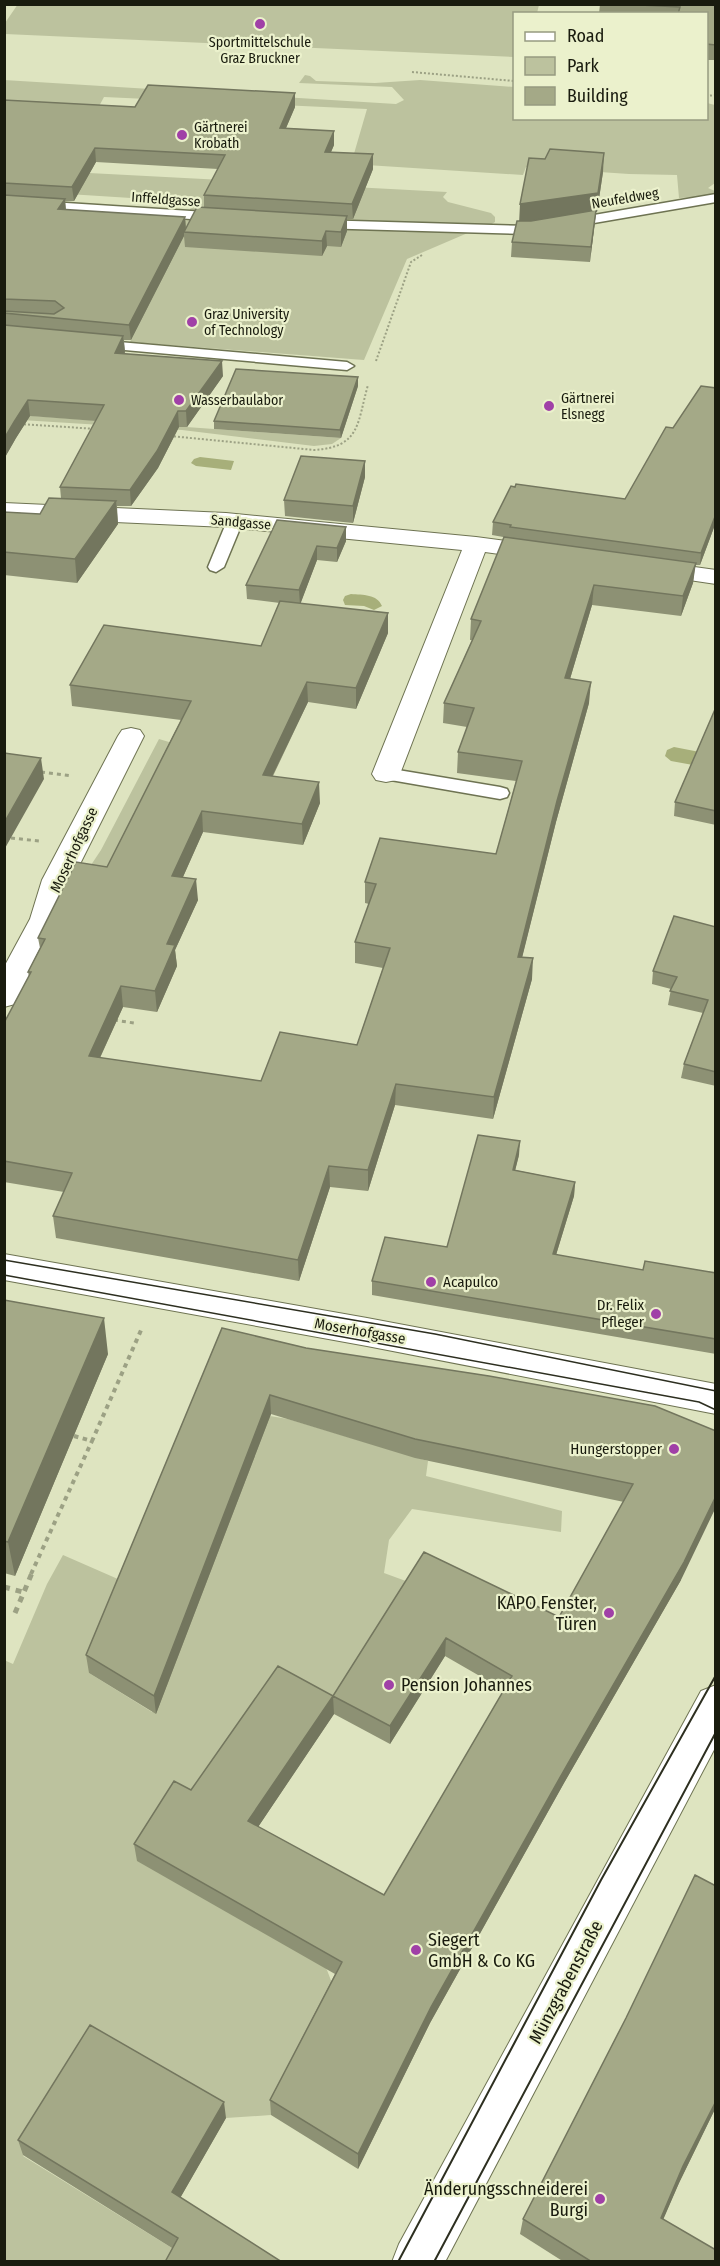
<svg xmlns="http://www.w3.org/2000/svg" width="720" height="2266" font-family="'Fira Sans Condensed',sans-serif">
	<rect width="100%" height="100%" fill="#dee4c0"/>
	<path fill="#bcc29e" d="M18,4H539V5L537,13L514,14V57L5,34V23Z
		M305,75L310,76L316,81L375,83L420,80L514,87V118H706L707,103L715,105V183L708,188L715,191V196L679,198L677,175L629,174L526,167L523,175L351,164L367,109L104,97L97,110L5,105L4,80L396,104L404,100L392,87L299,83Z
		M4,164L89,173L447,192L443,197L448,202L491,213L495,217V222L490,225L275,219L189,211L194,202L5,190Z
		M192,220L385,231L470,232L407,259L364,360L130,342L155,292L180,221Z
		M5,414L341,438L332,444L314,446L182,430L5,419Z
		M159,739L179,745L114,877L79,883L101,850Z
		M270,1416L288,1419L428,1461L426,1476L562,1511L561,1532L412,1509L389,1540L384,1573L414,1584L334,1714L279,1685L206,1789L327,1970L335,1991L271,2115L226,2118L94,2042L23,2156L180,2253L176,2261H5L4,1660L13,1664L47,1584L63,1555L127,1583L89,1673L152,1712L160,1703Z"/>
	<path fill="#a7af7a" d="M200,457L234,461L231,470L196,466L191,463L194,459Z
		M351,594C363,595 377,594 382,606L374,610L364,606L345,605L343,600L345,596Z
		M674,747L715,755V769L671,761L665,756L667,750Z"/>
	<g fill="none" stroke-linecap="round" stroke-linejoin="round">
		<g stroke="#6e7352" stroke-width="3">
			<path id="lane" d="M716,194V202L530,234L317,228L311,224L317,220L530,226Z
				M4,199L222,213L228,217L222,221L4,207Z
				M96,340L347,362L354,366L347,370L91,347L89,344Z
				M235,516L243,521L224,567L216,572L210,570L208,567L227,521Z
				M386,768L500,787L507,789L509,793L507,797L500,799L379,778L377,774L379,770Z"/>
		</g>
		<g stroke="#6e7352" stroke-width="2">
			<path id="street" d="M4,503L226,513L476,537L544,546L552,548L556,553L552,558L544,560L485,552L400,774L396,780L386,782L376,780L372,774L462,550L226,527L4,517Z
				M651,561L716,570V584L642,573L639,568L642,563Z
				M131,728L140,730L144,736L72,880L60,919L15,1004L4,1007V967L30,919L42,880L118,736L122,730Z"/>
		</g>
		<g stroke="#6e7352" stroke-width="2">
			<path id="secondary" d="M4,1254L367,1318L716,1384V1414L367,1346L4,1280Z
				M716,1685V1746L445,2262H392L399,2244L701,1691Z"/>
		</g>
		<path stroke="#9ca184" stroke-width="2" stroke-dasharray="2 2" stroke-linecap="butt" d="M412,72L514,81
			M706,96L716,95
			M376,361L411,262L422,255
			M20,424L97,429
			M170,436L314,450C361,447 357,423 368,385"/>
		<path stroke="#9ca184" stroke-width="3" stroke-dasharray="4 4" stroke-linecap="butt" d="M41,772L72,776
			M11,838L39,841
			M114,1020L134,1023"/>
		<path stroke="#9ca184" stroke-width="4" stroke-dasharray="4.5 4.5" stroke-linecap="butt" d="M74,1436L92,1441L142,1328
			M31,1574L92,1441"/>
		<path stroke="#9ca184" stroke-width="5" stroke-dasharray="6 6" stroke-linecap="butt" d="M4,1587L23,1592
			M15,1613L32,1573"/>
		<use href="#lane" fill="#fff" fill-rule="evenodd"/>
		<use href="#street" fill="#fff" fill-rule="evenodd"/>
		<use href="#secondary" fill="#fff" fill-rule="evenodd"/>
		<path stroke="#2d2f20" stroke-width="1.5" d="M4,1260L435,1334L716,1391
			M4,1275L699,1402L716,1410"/>
		<path stroke="#2d2f20" stroke-width="2" d="M398,2262L601,1880L716,1675
			M434,2262L716,1732"/>
	</g>
	<path fill="#8d9174" fill-rule="evenodd" d="M600,4H716V60H706V14H599Z
		M295,93V107L286,128L334,131V145L331,152L373,169L353,219H347V231L341,247L327,246L322,256L185,247L184,236L131,340H124L125,352L124,354L223,376L187,427H179L158,468L131,506H117L118,524L77,583L4,575V512L40,514L61,498L60,487L96,421L30,416L16,438L4,459V100L135,107ZM96,162L218,169L204,195V207L186,228L185,217L66,210L65,201H74Z
		M603,172L597,212H596L590,262L511,257L512,242L519,221Z
		M358,386L341,438L214,429V421Z
		M716,388V522L700,565H695L693,583L681,616L592,605L570,679L589,703L556,822L522,957L532,979L493,1119L395,1105L368,1191L330,1187L299,1281L56,1238L53,1216L64,1192L4,1182V1023L29,977L28,972L40,948L38,938L107,867L181,720L72,706L70,685L261,646L280,603L247,599L246,585L346,527V541L337,562L317,560L300,604L388,633L356,709L308,702L273,776L320,803L303,845L203,832L183,877L198,900L175,950L177,966L157,1012L123,1007L100,1058L261,1081L357,1045L383,968L355,963V942L369,904L365,903V882L496,854L516,781L457,773L458,752L467,727L443,723L444,703L472,640H470L471,619L509,538L492,535L493,522L625,499L673,428Z
		M365,461V477L353,523L285,516L284,500Z
		M716,707V825L674,816L675,802Z
		M716,927V1086L681,1078L684,1064L703,1013L668,1005L671,989L652,984L653,971Z
		M519,1155L515,1170L575,1182L574,1196L556,1255L643,1270L716,1273V1354L372,1295V1281L447,1247Z
		M4,1300L108,1354L15,1576L4,1573Z
		M222,1328L306,1348L655,1406L681,1580L564,1783L430,2023L358,2169L271,2115L270,2100L335,1974L137,1861L134,1844L191,1790L333,1696L424,1552L559,1617L624,1502L415,1458L271,1414L156,1714L89,1673L86,1655ZM445,1656L504,1690L384,1895L258,1827L334,1714L390,1744Z
		M716,1886V2107L679,2183L663,2219L716,2262H564L520,2234L523,2219L626,2018Z
		M226,2118L180,2198L282,2262L172,2248L23,2155L18,2140Z"/>
	<path fill="#73765e" d="M295,93V107L280,142V128Z
		M334,131V145L325,166V152Z
		M95,148L96,162L74,201L72,187Z
		M604,153L603,172L597,212H596L590,262L591,247L519,224L520,204Z
		M373,154V169L353,219L352,204Z
		M65,199L66,213L58,209Z
		M347,216V231L341,247V232Z
		M185,217L186,232H184V236L131,340L129,325Z
		M326,231L327,246L322,256V241Z
		M123,336L125,352L116,369L115,353Z
		M222,361L223,376L187,427L186,411Z
		M358,377V386L341,438L340,430Z
		M28,400L30,416L16,438L4,459V439L14,422Z
		M178,411L179,427L158,468L131,506L130,490Z
		M365,461V477L353,523V506Z
		M116,501L118,524L77,583L75,559Z
		M716,514V522L700,565L701,553Z
		M346,527V541L337,562V548Z
		M317,546V560L300,605L299,590Z
		M696,563L693,583L681,616L683,596Z
		M594,585L592,605L564,699L565,678Z
		M388,613V633L356,709V688Z
		M307,682L308,702L263,795V775Z
		M591,682L589,703L556,822L517,978L518,957L557,801Z
		M41,758L44,779L4,850V823Z
		M319,782L320,803L303,845L302,824Z
		M202,811L203,832L174,897L172,876Z
		M196,879L198,900L175,950L177,966L157,1012L155,991L167,944Z
		M533,958L532,979L493,1119L494,1097Z
		M121,986L123,1007L91,1077L89,1056Z
		M396,1084L395,1105L368,1191V1170Z
		M520,1141L519,1155L512,1183L513,1170Z
		M329,1166L330,1187L299,1281L298,1260Z
		M575,1182L574,1196L552,1268L553,1254Z
		M104,1318L108,1354L15,1576L8,1542Z
		M270,1395L271,1414L156,1714L154,1696Z
		M716,1496V1507L681,1580L564,1783L430,2023L358,2169V2154L431,2007Z
		M446,1638L445,1656L390,1744V1726Z
		M333,1696L334,1714L250,1839L248,1821Z
		M716,2101V2107L679,2183L657,2234L661,2218L683,2166Z
		M224,2102L226,2118L175,2207L172,2192Z"/>
	<path fill="#a4a987" stroke="#73765e" stroke-width="1.5" fill-rule="evenodd" d="M620,4H716V45L706,44V14H678L680,7Z
		M148,85L295,93L280,128L334,131L325,152L373,154L352,204L204,195L225,155L95,148L72,187L4,183V100L135,107Z
		M550,149L604,153L598,193L520,204L529,158L545,159Z
		M4,195L65,199L58,209L185,217L129,325L4,313V311L54,314L64,308L55,301L4,299Z
		M197,207L347,216L341,232L326,231L322,241L184,232Z
		M596,210L591,247L512,242L517,221H531Z
		M4,325L123,336L115,353L222,361L186,411H178L157,451L130,490L60,487L104,405L28,400L14,422L4,439Z
		M236,369L358,377L340,430L214,421Z
		M701,386L716,388V514L701,553L510,527L511,525L493,522L511,486L515,487L516,484L625,499L666,427L673,428Z
		M301,456L365,461L353,506L284,500Z
		M49,498L116,501L75,559L4,552V512L40,514Z
		M277,520L346,527L337,548L317,546L299,590L246,585Z
		M504,537L696,563L683,596L594,585L565,678L591,682L557,801L518,957L533,958L494,1097L396,1084L368,1170L329,1166L298,1260L53,1216L72,1173L4,1161V1023L31,972H28L45,939L38,938L76,862L107,867L191,701L70,685L104,625L261,646L280,601L388,613L356,688L307,682L263,775L319,782L302,824L202,811L172,876L196,879L167,944L175,945L155,991L121,986L89,1056L261,1081L280,1032L357,1045L390,948L355,942L376,884L365,882L380,838L496,854L522,761L458,752L474,708L444,703L481,621L471,619Z
		M716,707V811L675,802Z
		M4,753L41,758L4,823Z
		M674,916L716,927V1072L684,1064L708,1000L670,991L677,977L653,971Z
		M478,1135L520,1141L513,1170L575,1182L553,1254L643,1270L645,1261L716,1273V1339L372,1281L385,1237L447,1247Z
		M4,1300L104,1318L8,1542L4,1541Z
		M222,1328L306,1348L489,1376L655,1406L716,1431V1496L684,1562L567,1765L431,2007L358,2154L270,2100L342,1962L134,1844L174,1781L191,1790L278,1666L333,1696L424,1552L559,1617L633,1484L415,1439L270,1395L154,1696L86,1655ZM446,1638L512,1676L384,1895L248,1821L333,1696L390,1726Z
		M695,1875L716,1886V2101L683,2166L661,2218L716,2250V2262H592L523,2219L626,2018Z
		M90,2025L224,2102L172,2192L282,2262H165L178,2238L18,2140Z"/>
	<g fill="#a040a7" stroke="#ebf1cc" stroke-width="2">
		<circle cx="260" cy="24" r="6"/>
		<circle cx="182" cy="135" r="6"/>
		<circle cx="192" cy="322" r="6"/>
		<circle cx="179" cy="400" r="6"/>
		<circle cx="549" cy="406" r="6"/>
		<circle cx="431" cy="1282" r="6"/>
		<circle cx="656" cy="1314" r="6"/>
		<circle cx="674" cy="1449" r="6"/>
		<circle cx="609" cy="1613" r="6"/>
		<circle cx="389" cy="1685" r="6"/>
		<circle cx="416" cy="1950" r="6"/>
		<circle cx="600" cy="2199" r="6"/>
	</g>
	<g text-anchor="middle" stroke-width="4.5" stroke-linejoin="round" paint-order="stroke">
		<g font-size="14" fill="#191b0e" stroke="#ebf1cc" text-anchor="start">
			<text x="260" y="47" text-anchor="middle">Sportmittelschule<tspan x="260" dy="16">Graz Bruckner</tspan></text>
			<text x="194" y="132">Gärtnerei<tspan x="194" dy="16">Krobath</tspan></text>
			<text x="204" y="319">Graz University<tspan x="204" dy="16">of Technology</tspan></text>
			<text x="561" y="403">Gärtnerei<tspan x="561" dy="16">Elsnegg</tspan></text>
			<text x="191" y="405">Wasserbaulabor</text>
		</g>
		<g font-size="14" fill="#191b0e" stroke="#ebf1cc">
			<text transform="translate(625 198) rotate(-10)" y="5">Neufeldweg</text>
			<text transform="translate(166 199) rotate(4)" y="5">Inffeldgasse</text>
			<text transform="translate(241 522) rotate(5)" y="5">Sandgasse</text>
		</g>
		<g font-size="15" fill="#191b0e" stroke="#ebf1cc">
			<text transform="translate(74 850) rotate(-65)" y="5">Moserhofgasse</text>
			<text transform="translate(360 1331) rotate(10)" y="5">Moserhofgasse</text>
		</g>
		<g font-size="15" fill="#191b0e" stroke="#ebf1cc" text-anchor="end">
			<text x="443" y="1287" text-anchor="start">Acapulco</text>
			<text x="644" y="1310">Dr. Felix<tspan x="644" dy="17">Pfleger</tspan></text>
			<text x="662" y="1454">Hungerstopper</text>
		</g>
		<g font-size="18" fill="#191b0e" stroke="#ebf1cc" text-anchor="end">
			<text x="597" y="1609">KAPO Fenster,<tspan x="597" dy="21">Türen</tspan></text>
			<text x="401" y="1691" text-anchor="start">Pension Johannes</text>
			<text x="428" y="1946" text-anchor="start">Siegert<tspan x="428" dy="21">GmbH &amp; Co KG</tspan></text>
			<text x="588" y="2195">Änderungsschneiderei<tspan x="588" dy="21">Burgi</tspan></text>
		</g>
		<g font-size="18" fill="#191b0e" stroke="#ebf1cc">
			<text transform="translate(566 1982) rotate(-62)" y="6">Münzgrabenstraße</text>
		</g>
	</g>
	<rect width="720" height="2266" fill="none" stroke="#191b0e" stroke-width="12"/>
	<rect x="513" y="12" width="195" height="108" fill="#ebf1cc" stroke="#979b80" stroke-width="1.5"/>
	<rect x="525" y="32" width="30" height="9" fill="#ffffff" stroke="#979b80" stroke-width="1.5"/>
	<text x="567" y="42" font-size="18" fill="#191b0e">Road</text>
	<rect x="525" y="57" width="30" height="18" fill="#bcc29e" stroke="#979b80" stroke-width="1.5"/>
	<text x="567" y="72" font-size="18" fill="#191b0e">Park</text>
	<rect x="525" y="87" width="30" height="18" fill="#a4a987" stroke="#979b80" stroke-width="1.5"/>
	<text x="567" y="102" font-size="18" fill="#191b0e">Building</text>
</svg>
